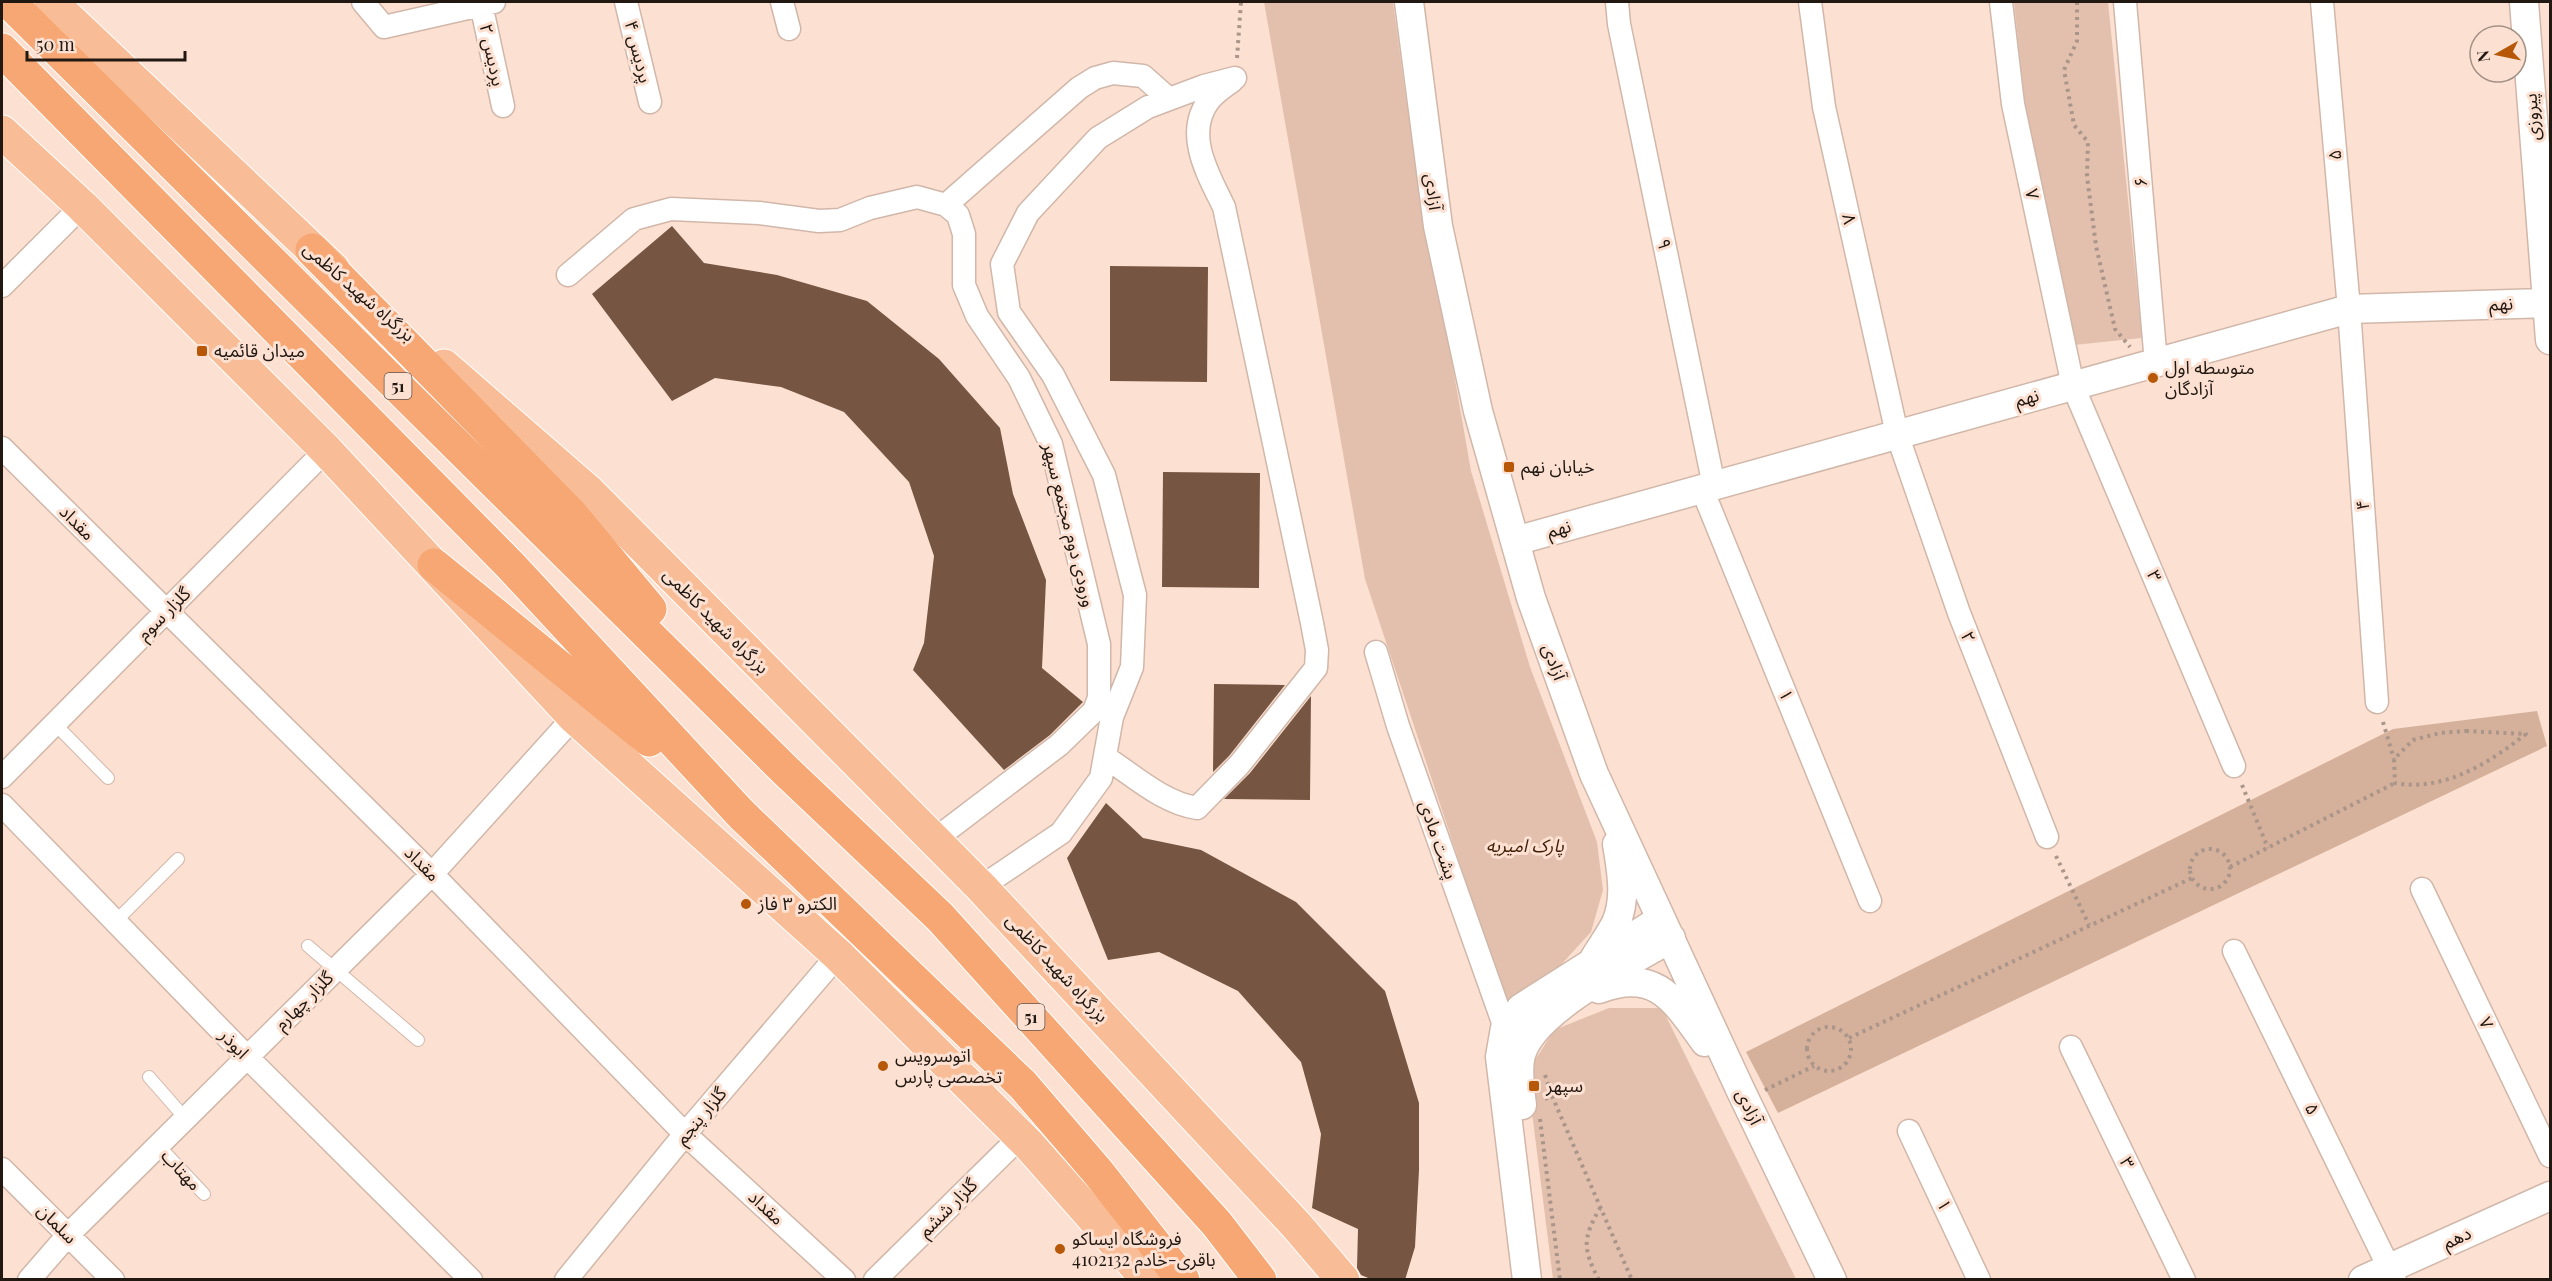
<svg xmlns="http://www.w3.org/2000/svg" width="2552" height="1281" font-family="'Playfair Display','Noto Sans Arabic',serif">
	<rect width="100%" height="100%" fill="#fce1d2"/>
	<path fill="#e2c0ad" d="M1264,2H1393L1406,99L1471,471L1530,667L1597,842L1603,890L1591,932L1558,968L1508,1008L1365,579Z
		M2014,2H2108L2142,338L2074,345L2025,107Z
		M1609,1008H1662L1796,1279H1553L1527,1073L1554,1030Z"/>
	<path fill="#d5b09b" d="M2537,711L2547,746L1778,1113L1746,1052L2393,729Z"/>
	<path fill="#765542" d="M672,226L704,263L777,275L867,301L939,359L1000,428L1013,494L1046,580L1042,668L1083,702L1050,735L1004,770L913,670L924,643L934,556L909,482L844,412L781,387L715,378L672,401L592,294Z
		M1110,266L1208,267L1207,382L1110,381Z
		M1163,472L1260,473L1259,588L1162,587Z
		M1214,684L1285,685L1229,756L1213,772Z
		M1311,696L1310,800L1224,799L1250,773Z
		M1106,803L1143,838L1201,850L1296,902L1385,991L1419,1103V1170L1415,1247L1405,1280H1373L1361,1275L1357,1268L1358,1229L1312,1208L1321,1134L1301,1062L1238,991L1159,952L1108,960L1067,858Z"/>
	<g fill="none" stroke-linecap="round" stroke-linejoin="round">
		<g stroke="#d1b7a9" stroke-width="14">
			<path id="service" d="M55,724L108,778
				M115,922L178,859
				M308,946L418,1040
				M149,1077L185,1118
				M158,1145L204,1194"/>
		</g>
		<g stroke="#d1b7a9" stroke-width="25">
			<path id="minor" d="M363,2L384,27L494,2
				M626,2L650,102
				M782,2L789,29
				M1617,2L1619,24L1714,486
				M1810,2L1824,107L1897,434L1959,613L2047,837
				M2001,2L2013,104L2073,386L2234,766
				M2125,2L2156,363
				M2322,2L2349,309L2377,702
				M481,4L503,106
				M946,205L1079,88L1095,78L1113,73L1143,76L1169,99
				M568,275L634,219L671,209L759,213L819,221L840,220L870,208L917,197L946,205L958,215L964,234V285L977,316L1019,378L1051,444L1099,644V698L1094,711L1059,745L934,840
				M2,286L82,206
				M2,448L432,874L685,1134L844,1280
				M1702,489L1870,901
				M1376,652L1398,726L1505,1028
				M1105,757C1133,775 1163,803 1197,808L1239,765L1316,668L1317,650L1312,623L1224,207C1208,174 1183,133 1210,99C1216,92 1225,86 1232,81
				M2,777L326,450
				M2,805L247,1057L471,1280
				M981,887L1061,833L1101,778L1112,717L1132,667L1135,595L1104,475L1053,375L1009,312L1002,264L1028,213L1098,138L1148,107L1204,86L1235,78
				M2422,889L2550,1156
				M2234,951L2395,1280
				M2071,1047L2184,1280
				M1909,1131L1979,1280
				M2,1169L113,1280
				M29,1280L68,1235L432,874L574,717
				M566,1280L685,1134L838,955
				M875,1280L1020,1137"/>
		</g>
		<g stroke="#d1b7a9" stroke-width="31">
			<path id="tertiary" d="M1409,2L1438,226L1478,411L1531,598L1594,774L1740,1089L1832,1280
				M2524,2L2550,340
				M1515,541L2349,309L2546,303
				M1594,959C1601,947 1610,935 1616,923C1627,898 1621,869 1617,844
				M1599,989C1657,967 1675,1001 1705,1042
				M1522,1105C1520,1089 1517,1070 1521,1055C1533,1010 1631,962 1671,938
				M1527,1280L1500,1057L1505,1028L1521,1008L1661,919
				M2363,1280L2550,1196"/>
		</g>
		<g stroke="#fff" stroke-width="35">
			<path id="primary" d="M51,2L333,269
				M2,132L82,206L326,450L574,717L838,955L1028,1144L1148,1280
				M444,366L589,492L981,887L1297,1226L1343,1280"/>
		</g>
		<g stroke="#fff" stroke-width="35">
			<path id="trunk" d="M9,2L786,771L940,917L1217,1224L1260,1280
				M2,50L511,566L741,814L1023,1085L1097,1171L1183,1280
				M312,250L571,514L650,609
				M434,565L649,740"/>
		</g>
		<path stroke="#a99589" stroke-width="4" stroke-dasharray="3 4.5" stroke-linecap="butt" d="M2077,2V41L2064,70L2074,125L2088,142L2087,176L2096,246L2115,329L2130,347
			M1237,58L1241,2
			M2383,722L2394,759
			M2466,731L2526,734C2489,763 2444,792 2395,783L2394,759L2413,740L2440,733Z
			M2242,785L2268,848
			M2190 869a20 20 0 1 1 40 0a20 20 0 1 1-40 0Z
			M2056,856L2089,925
			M2230,867L2395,783
			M1807 1049a22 22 0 1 1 44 0a22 22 0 1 1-44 0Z
			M1849,1038L2192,878
			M1545,1075L1552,1096
			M1765,1090L1814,1066
			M1545,1099L1552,1096L1632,1280
			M1540,1119L1560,1280
			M1599,1280C1582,1248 1583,1238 1600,1208"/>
		<use href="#service" stroke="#fff" stroke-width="12"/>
		<use href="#minor" stroke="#fff" stroke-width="22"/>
		<use href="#tertiary" stroke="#fff" stroke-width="28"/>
		<use href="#primary" stroke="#f8bd97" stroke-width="33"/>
		<use href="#trunk" stroke="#f6a774" stroke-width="33"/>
	</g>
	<g fill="#b65807" stroke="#fce1d2" stroke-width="2">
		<rect x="196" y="345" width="12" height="12" rx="3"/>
		<circle cx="2153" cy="378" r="6"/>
		<rect x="1503" y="461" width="12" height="12" rx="3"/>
		<circle cx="746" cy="904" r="6"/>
		<circle cx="883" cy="1066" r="6"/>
		<rect x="1528" y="1080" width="12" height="12" rx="3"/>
		<circle cx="1060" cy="1249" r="6"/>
	</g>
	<g text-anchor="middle" stroke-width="6" stroke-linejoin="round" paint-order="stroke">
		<g fill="#fce1d2" stroke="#63544c" stroke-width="1.5">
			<rect x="384.5" y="373" width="27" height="26" rx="4.5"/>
			<rect x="1017.5" y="1004" width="27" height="26" rx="4.5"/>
		</g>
		<g font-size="16" font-weight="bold" fill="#211812">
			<text x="398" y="392">51</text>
			<text x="1031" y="1023">51</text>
		</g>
		<g font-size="18" fill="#211812" stroke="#fce1d2">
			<text transform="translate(638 52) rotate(76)" y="6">پردیس ۴</text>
			<text transform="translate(492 55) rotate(78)" y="6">پردیس ۲</text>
			<text transform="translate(2532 117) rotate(-94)" y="6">پیروزی</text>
			<text transform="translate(2335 155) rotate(-95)" y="6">۵</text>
			<text transform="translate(2141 182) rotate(-95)" y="6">۶</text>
			<text transform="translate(1433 192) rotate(83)" y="6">آزادی</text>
			<text transform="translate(2032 194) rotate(78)" y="6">۷</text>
			<text transform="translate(1849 219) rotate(77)" y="6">۸</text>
			<text transform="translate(1664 244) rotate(78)" y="6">۹</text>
			<text transform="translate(359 292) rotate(41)" y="6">بزرگراه شهید کاظمی</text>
			<text transform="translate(2501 304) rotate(-2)" y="6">نهم</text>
			<text transform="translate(2027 398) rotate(-16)" y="6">نهم</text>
			<text transform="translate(2363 505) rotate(-94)" y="6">۴</text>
			<text transform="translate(77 523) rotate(45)" y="6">مقداد</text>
			<text transform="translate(1069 525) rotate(76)" y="6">ورودی دوم مجتمع سپهر</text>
			<text transform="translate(1559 529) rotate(-16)" y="6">نهم</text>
			<text transform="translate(2154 576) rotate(67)" y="6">۳</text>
			<text transform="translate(164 614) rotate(-45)" y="6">گلزار سوم</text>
			<text transform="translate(716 621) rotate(45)" y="6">بزرگراه شهید کاظمی</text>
			<text transform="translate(1968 637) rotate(68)" y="6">۲</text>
			<text transform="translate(1554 662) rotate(70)" y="6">آزادی</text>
			<text transform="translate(1786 695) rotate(68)" y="6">۱</text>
			<text transform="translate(1438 840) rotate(71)" y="6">پشت مادی</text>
			<text transform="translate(422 864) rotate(45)" y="6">مقداد</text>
			<text transform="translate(1057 968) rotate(47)" y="6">بزرگراه شهید کاظمی</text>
			<text transform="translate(304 1001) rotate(-45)" y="6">گلزار چهارم</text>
			<text transform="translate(2486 1023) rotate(64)" y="6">۷</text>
			<text transform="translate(234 1044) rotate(46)" y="6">ابوذر</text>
			<text transform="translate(1749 1107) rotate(64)" y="6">آزادی</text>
			<text transform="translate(2312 1109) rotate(64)" y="6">۵</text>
			<text transform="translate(701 1116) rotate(-50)" y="6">گلزار پنجم</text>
			<text transform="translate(2127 1163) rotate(64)" y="6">۳</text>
			<text transform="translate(181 1170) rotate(47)" y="6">مهتاب</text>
			<text transform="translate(1944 1205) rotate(65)" y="6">۱</text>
			<text transform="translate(766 1208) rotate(43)" y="6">مقداد</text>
			<text transform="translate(948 1208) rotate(-45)" y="6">گلزار ششم</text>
			<text transform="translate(57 1224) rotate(45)" y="6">سلمان</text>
			<text transform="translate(2457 1238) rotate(-24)" y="6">دهم</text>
		</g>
		<g font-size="18" fill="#211812" stroke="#fce1d2" text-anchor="start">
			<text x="214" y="357">میدان قائمیه</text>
			<text x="2165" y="374">متوسطه اول<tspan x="2165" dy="21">آزادگان</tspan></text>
			<text x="1521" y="473">خیابان نهم</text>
			<text x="758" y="910">الکترو ۳ فاز</text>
			<text x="895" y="1062">اتوسرویس<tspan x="895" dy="21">تخصصی پارس</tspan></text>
			<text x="1546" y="1092">سپهر</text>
			<text x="1072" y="1245">فروشگاه ایساکو<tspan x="1072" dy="21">باقری-خادم 4102132</tspan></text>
		</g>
		<g font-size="18" font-style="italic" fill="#421e05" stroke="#fce1d2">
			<text x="1525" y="852">پارک امیریه</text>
		</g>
	</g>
	<rect width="2552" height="1281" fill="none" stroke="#211812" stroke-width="6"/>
	<g transform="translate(2498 54) rotate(261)"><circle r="28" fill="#fce1d2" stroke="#a49185" stroke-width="1.5"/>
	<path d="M0-4.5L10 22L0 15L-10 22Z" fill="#b65807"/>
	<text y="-9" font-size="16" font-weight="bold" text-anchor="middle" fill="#211812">N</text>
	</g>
	<path d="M27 51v9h158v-9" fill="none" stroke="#211812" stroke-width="3"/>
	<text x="36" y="51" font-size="18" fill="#211812" stroke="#fce1d2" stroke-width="4.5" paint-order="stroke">50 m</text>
</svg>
